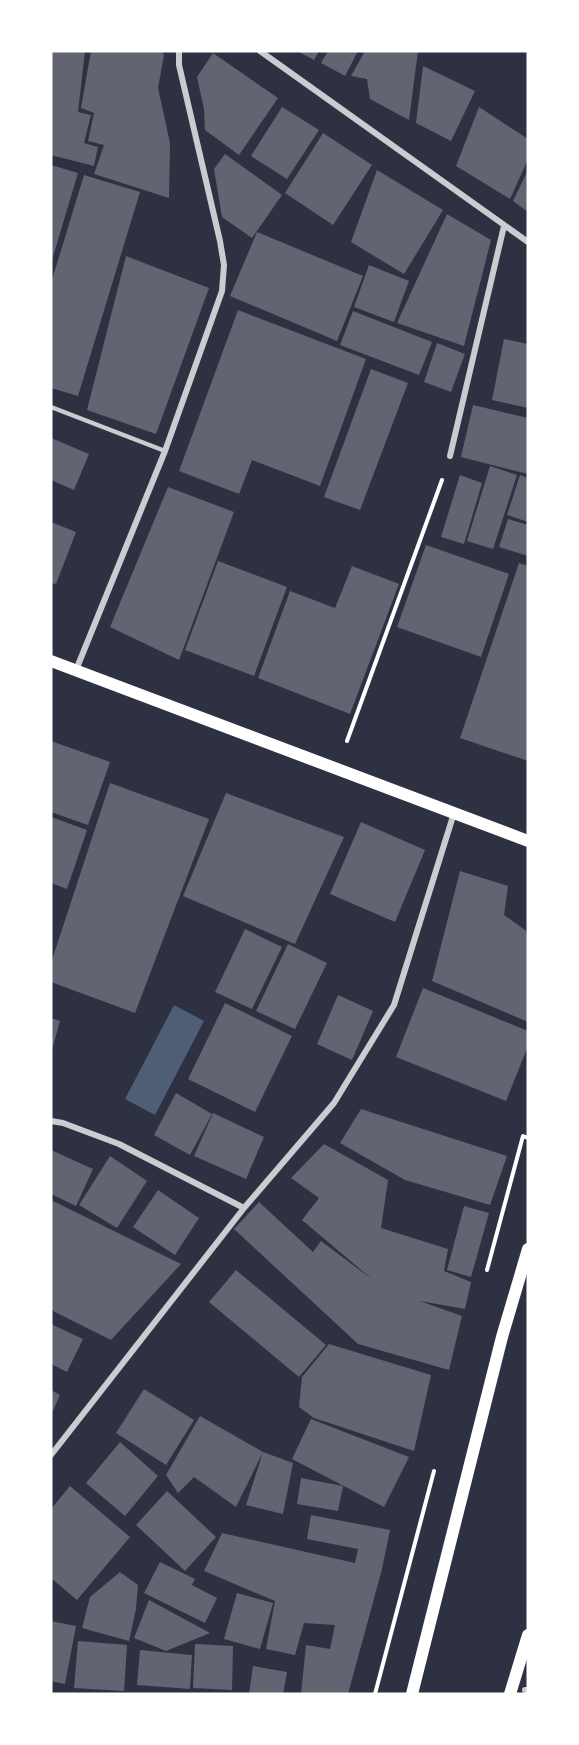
<svg xmlns="http://www.w3.org/2000/svg" width="579" height="1745" font-family="'Archivo Narrow',sans-serif">
	<rect width="100%" height="100%" fill="#2d3142"/>
	<path fill="#4f5d75" d="M174,1005L204,1021L155,1115L125,1099Z"/>
	<path fill="#626471" d="M51,51H85L78,112L91,115L84,143L98,147L94,166L51,155Z
		M91,51H162L164,55L158,88L170,143L169,198L94,174L104,145L88,141L94,113L81,108Z
		M297,51H319L314,60Z
		M328,51H358L345,76L321,63Z
		M365,51H418L409,120L370,99L367,79L351,76Z
		M213,53L278,98L239,155L205,130L204,109L197,77Z
		M423,66L475,91L451,141L416,123Z
		M282,107L319,130L287,179L251,156Z
		M479,107L528,139V159L510,199L456,166Z
		M323,133L372,165L333,225L285,193Z
		M225,154L282,195L252,238L222,217L214,169Z
		M51,165L78,173L52,260H51Z
		M377,170L443,210L404,274L351,242Z
		M528,170V212L513,201Z
		M84,175L140,192L78,396L51,388V283Z
		M447,214L491,240L464,346L397,323Z
		M257,232L363,276L337,341L230,296Z
		M126,256L209,288L156,434L87,410Z
		M369,265L409,281L394,322L354,307Z
		M238,310L366,359L320,486L252,460L239,494L179,471Z
		M353,311L432,342L419,375L340,345Z
		M504,339L528,344V408L492,400Z
		M437,343L465,354L451,392L424,382Z
		M371,369L408,383L360,510L324,497Z
		M473,405L528,418V474L461,457Z
		M51,438L89,454L74,490L51,480Z
		M490,466L517,475L493,549L467,541Z
		M460,475L482,483L464,544L441,537Z
		M520,475L528,478V522L507,515Z
		M168,487L234,512L179,660L110,627Z
		M508,519L528,525V556L499,547Z
		M51,522L76,532L56,584L51,583Z
		M426,545L509,574L481,657L397,627Z
		M218,561L287,587L254,676L185,650Z
		M519,563L528,566V761L460,738Z
		M352,566L399,584L350,714L258,678L290,591L335,608Z
		M51,741L110,762L88,825L51,812Z
		M110,783L209,819L135,1013L51,982V963Z
		M226,793L344,837L295,944L183,896Z
		M51,817L87,830L67,889L51,883Z
		M361,822L425,850L395,922L330,894Z
		M460,871L508,886L504,915L525,930L528,934V1022L432,981Z
		M245,929L282,947L252,1009L215,992Z
		M288,944L327,963L295,1029L256,1011Z
		M423,988L528,1031V1046L506,1101L396,1057Z
		M338,995L373,1011L352,1060L317,1044Z
		M225,1003L292,1036L255,1112L188,1079Z
		M51,1018L60,1021L52,1050H51Z
		M176,1093L212,1114L190,1155L154,1135Z
		M361,1109L507,1156L490,1205L405,1180L340,1143Z
		M213,1113L264,1137L246,1179L194,1156Z
		M324,1144L388,1180L381,1228L448,1249L444,1271L471,1282L465,1309L420,1301L462,1316L449,1370L358,1344L234,1229L259,1202L313,1252L321,1241L373,1280L302,1220L319,1198L291,1178Z
		M51,1150L93,1169L76,1206L51,1194Z
		M110,1156L147,1181L117,1228L79,1205Z
		M158,1190L199,1218L175,1255L133,1227Z
		M51,1200L181,1264L111,1340L51,1310Z
		M464,1206L489,1213L471,1277L447,1270Z
		M236,1270L326,1345L299,1377L209,1302Z
		M51,1324L83,1339L67,1372L51,1364Z
		M329,1344L431,1375L414,1451L314,1418L299,1407L302,1377Z
		M144,1389L194,1420L166,1465L116,1433Z
		M51,1390L60,1395L51,1415Z
		M200,1416L263,1452L236,1507L194,1477L178,1493L166,1475Z
		M311,1419L409,1457L384,1507L292,1459Z
		M120,1442L158,1476L125,1516L86,1483Z
		M263,1452L293,1463L283,1514L246,1505Z
		M301,1478L343,1486L338,1511L297,1504Z
		M70,1486L130,1537L77,1600L51,1578V1509Z
		M167,1491L216,1537L185,1571L136,1525Z
		M311,1515L390,1530L382,1569L348,1694H301L306,1645L330,1649L335,1625L304,1623L295,1655L266,1649L275,1601L204,1571L222,1533L355,1563L358,1549L307,1539Z
		M160,1562L195,1579L192,1585L217,1598L205,1623L144,1593Z
		M120,1572L138,1585L136,1609L129,1641L82,1628L90,1597Z
		M237,1593L273,1603L260,1649L224,1639Z
		M149,1600L210,1633L166,1651L134,1638Z
		M51,1621L76,1626L65,1684L51,1681Z
		M78,1641L127,1645L124,1691L74,1688Z
		M195,1644L233,1646L232,1690L193,1688Z
		M140,1650L192,1655L190,1689L137,1685Z
		M253,1666L287,1672L283,1694H249Z"/>
	<g fill="none" stroke-linecap="round" stroke-linejoin="round">
		<path stroke="#fff" stroke-width="4" d="M347,741L442,480
			M487,1270L523,1136L528,1138
			M375,1694L434,1471"/>
		<path stroke="#caccd0" stroke-width="4.5" d="M51,407L165,451"/>
		<path stroke="#caccd0" stroke-width="6" d="M260,51L528,242
			M450,456L504,226
			M76,670L165,451L222,291L224,265L220,241L179,65V51
			M51,1121L63,1123L119,1144L244,1208
			M51,1455L244,1208L334,1103L394,1005L454,813
			M525,1690H528"/>
		<path stroke="#fff" stroke-width="12" d="M51,661L528,841
			M412,1694L502,1337L528,1249
			M510,1694L528,1635"/>
	</g>
	<rect width="579" height="1745" fill="none" stroke="#ffffff" stroke-width="105"/>
</svg>
